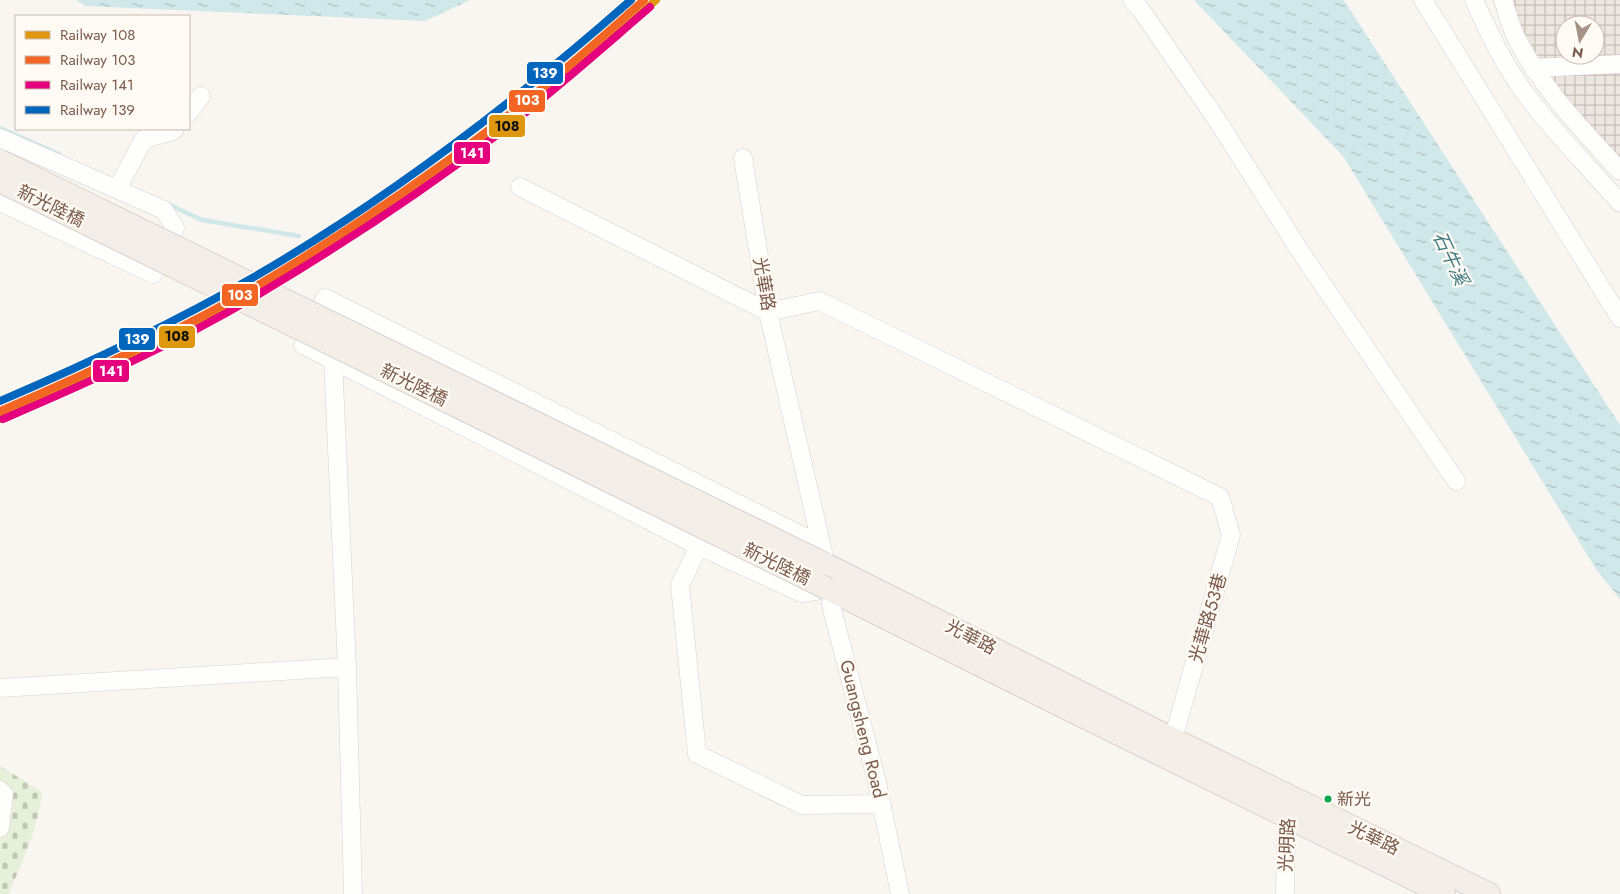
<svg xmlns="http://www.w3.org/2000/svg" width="1620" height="894" font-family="Jost,'Noto Sans TC',sans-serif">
	<defs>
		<pattern id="industrial-grid" width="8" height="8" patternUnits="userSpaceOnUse" patternTransform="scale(1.25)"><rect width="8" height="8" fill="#ede5e0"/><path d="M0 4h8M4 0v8" fill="none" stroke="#c5bdb8"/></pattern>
		<pattern id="cemetery-stones" width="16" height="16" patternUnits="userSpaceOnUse" patternTransform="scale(1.25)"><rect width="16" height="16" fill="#e7f0db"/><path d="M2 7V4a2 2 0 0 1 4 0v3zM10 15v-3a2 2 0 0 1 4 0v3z" fill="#c0c6b4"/></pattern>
		<pattern id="water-ripples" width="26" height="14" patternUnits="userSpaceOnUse" patternTransform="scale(1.25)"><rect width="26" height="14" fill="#d0e8ea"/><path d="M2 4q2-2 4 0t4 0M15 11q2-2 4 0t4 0" fill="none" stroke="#aebfc0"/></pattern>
	</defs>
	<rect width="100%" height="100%" fill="#f9f5f0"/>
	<path fill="url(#industrial-grid)" fill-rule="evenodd" d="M1492,0H1620V179L1521,58ZM1565,25H1595V55H1565Z"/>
	<path fill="url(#cemetery-stones)" d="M0,766L42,792C39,827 22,861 9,894H0Z"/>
	<path fill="url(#water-ripples)" d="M76,0H470L425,21L85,6Z
		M1194,0H1343L1347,5L1620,425V599L1596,569L1343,156Z"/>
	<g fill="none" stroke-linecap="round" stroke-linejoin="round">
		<path stroke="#d0e8ea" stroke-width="4.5" d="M0,128L59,154
			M168,204L202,220L299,236"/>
		<g stroke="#d7d1cb" stroke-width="19">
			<path id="minor" d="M1132,0L1141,10L1217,120L1300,251L1456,481
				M1423,0L1620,318
				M1474,0C1489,33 1505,67 1527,96C1555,134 1589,167 1620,203
				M1503,0C1507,12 1510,25 1516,37C1542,89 1581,128 1620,171
				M1533,68L1620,64
				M189,112L201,96
				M0,138L164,210L175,228L153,274L0,202
				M743,158L768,312L823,552
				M520,187L768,312L819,301L838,310L1220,497L1231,535L1173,739
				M117,189L144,139L173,131L175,129
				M333,360L347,667L353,894
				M699,546L303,345L325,298L821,545
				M827,581L833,613L877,782L900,894
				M828,589L802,593L699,546L680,585L697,754L802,805L882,804
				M0,688L347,667
				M0,790L4,794L0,828
				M1285,894L1286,843L1290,806"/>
		</g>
		<g stroke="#dad1cc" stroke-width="24">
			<path id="major" d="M825,564L1173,739L1489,894
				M828,589L1080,715L1444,894"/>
		</g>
		<use href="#minor" stroke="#fefefd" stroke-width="18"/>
		<use href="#major" stroke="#f3eee8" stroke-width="22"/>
		<g stroke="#dad1cc" stroke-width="24" stroke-linecap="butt">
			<path id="major-bridge" d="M0,161L825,564
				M0,181L828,589"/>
		</g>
		<use href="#major-bridge" stroke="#f3eee8" stroke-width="22"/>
		<g stroke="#fffaf3" stroke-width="11">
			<path id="rail-1" d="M0,419C90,380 180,339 264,289C348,240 429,186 506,127C558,87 607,43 656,0"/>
		</g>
		<g stroke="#fffaf3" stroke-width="11">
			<path id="rail-2" d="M0,411C89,373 176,333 260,284C342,235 421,182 497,124C548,85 596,43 644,0"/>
		</g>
		<g stroke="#fffaf3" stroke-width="11">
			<path id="rail-3" d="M3,419C92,381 181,341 264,291C346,242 426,189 502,131C553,92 601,49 650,7"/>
		</g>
		<g stroke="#fffaf3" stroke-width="11">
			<path id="rail-4" d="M0,401C87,364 172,324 254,277C390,198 513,104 631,0"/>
		</g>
		<use href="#rail-1" stroke="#de970f" stroke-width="8"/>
		<use href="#rail-2" stroke="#f26522" stroke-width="8"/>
		<use href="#rail-3" stroke="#e5007d" stroke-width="8"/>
		<use href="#rail-4" stroke="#0065bd" stroke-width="8"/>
	</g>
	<circle fill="#00a651" stroke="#fffaf3" stroke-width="2" cx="1328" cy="799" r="4.5"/>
	<g text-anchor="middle" stroke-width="4.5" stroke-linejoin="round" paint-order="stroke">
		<g font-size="17" fill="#7a5c4d" stroke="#fffaf3" text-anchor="start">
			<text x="1337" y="805">新光</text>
		</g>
		<g font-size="18" fill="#7a5c4d" stroke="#fffaf3">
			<text transform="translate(51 206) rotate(26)" y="6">新光陸橋</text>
			<text transform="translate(764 284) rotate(80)" y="6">光華路</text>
			<text transform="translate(414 385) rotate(26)" y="6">新光陸橋</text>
			<text transform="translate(777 564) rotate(26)" y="6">新光陸橋</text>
			<text transform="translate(1208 618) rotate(-74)" y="6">光華路53巷</text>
			<text transform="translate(971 637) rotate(27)" y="6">光華路</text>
			<text transform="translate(863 729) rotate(76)" y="6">Guangsheng Road</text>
			<text transform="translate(1374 838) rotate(26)" y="6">光華路</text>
			<text transform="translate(1287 845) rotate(-87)" y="6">光明路</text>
		</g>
		<g font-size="19" font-style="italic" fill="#437c86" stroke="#fffaf3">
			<text transform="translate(1451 258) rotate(65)" y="7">石牛溪</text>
		</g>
	</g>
	<g stroke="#fffaf3" stroke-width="2">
		<rect x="526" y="61" width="38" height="24" rx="5" fill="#0065bd"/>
		<rect x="508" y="89" width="38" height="24" rx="5" fill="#f26522"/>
		<rect x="488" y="114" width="38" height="24" rx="5" fill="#de970f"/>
		<rect x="453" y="141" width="38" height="24" rx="5" fill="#e5007d"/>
		<rect x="221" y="283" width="38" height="24" rx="5" fill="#f26522"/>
		<rect x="158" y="325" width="38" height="24" rx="5" fill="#de970f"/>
		<rect x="118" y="327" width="38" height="24" rx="5" fill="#0065bd"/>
		<rect x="92" y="359" width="38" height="24" rx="5" fill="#e5007d"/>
	</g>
	<g font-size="14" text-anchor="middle" font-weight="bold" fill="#fff">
		<text x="545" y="78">139</text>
		<text x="527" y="105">103</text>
		<text x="472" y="158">141</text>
		<text x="240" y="300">103</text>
		<text x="137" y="344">139</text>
		<text x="111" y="376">141</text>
	</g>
	<g font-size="14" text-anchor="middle" font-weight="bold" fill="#111">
		<text x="507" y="131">108</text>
		<text x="177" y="341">108</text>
	</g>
	<rect x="15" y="15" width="175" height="115" fill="#fffaf3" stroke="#cabbb1"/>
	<rect x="25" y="31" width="25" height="8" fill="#de970f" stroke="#cabbb1"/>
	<text x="60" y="40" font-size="15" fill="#7a5c4d">Railway 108</text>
	<rect x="25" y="56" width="25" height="8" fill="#f26522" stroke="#cabbb1"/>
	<text x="60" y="65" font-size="15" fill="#7a5c4d">Railway 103</text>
	<rect x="25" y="81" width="25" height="8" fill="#e5007d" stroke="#cabbb1"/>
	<text x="60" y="90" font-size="15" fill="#7a5c4d">Railway 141</text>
	<rect x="25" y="106" width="25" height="8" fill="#0065bd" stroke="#cabbb1"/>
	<text x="60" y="115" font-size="15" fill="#7a5c4d">Railway 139</text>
	<g transform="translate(1580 40) rotate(190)"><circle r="24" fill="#fffaf3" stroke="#cabbb1"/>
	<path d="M0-4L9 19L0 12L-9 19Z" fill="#a69286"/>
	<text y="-8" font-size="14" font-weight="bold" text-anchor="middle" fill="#7a5c4d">N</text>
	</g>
</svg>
